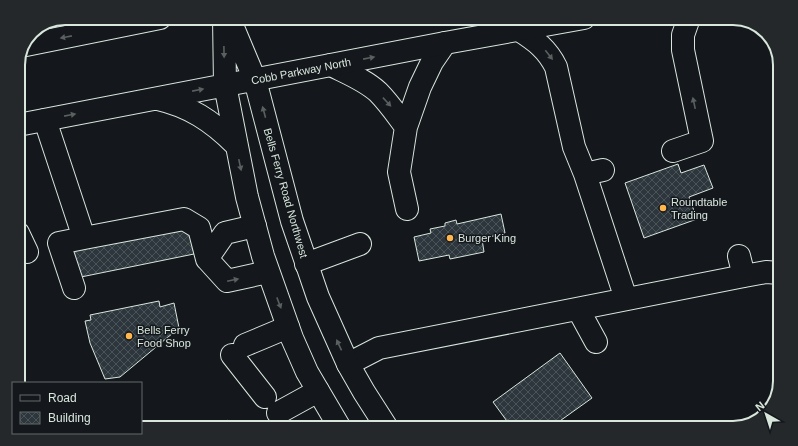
<svg xmlns="http://www.w3.org/2000/svg" width="798" height="446" font-family="Arial,sans-serif">
	<defs>
		<pattern id="building-cross-hatch" width="8" height="8" patternUnits="userSpaceOnUse"><rect width="8" height="8" fill="#2c363c"/><path d="M0 0l8 8M0 8l8-8" fill="none" stroke="#4a5358"/></pattern>
	</defs>
	<rect width="100%" height="100%" fill="#14181c"/>
	<path fill="url(#building-cross-hatch)" stroke="#d8e6dc" d="M678,164L681,173L704,165L713,188L689,197L697,219L644,238L625,183Z
		M501,214L505,233L482,239L484,252L450,259L449,255L419,261L414,237L431,233L430,229L445,226V223L456,220L457,224Z
		M188,226L194,254L76,278L71,249Z
		M159,301L160,307L174,303L179,328L120,377L105,379L90,343L85,321L91,320L90,315Z
		M560,353L592,398L550,428H512L493,402Z
		M228,420L234,428H218Z"/>
	<g fill="none" stroke-linecap="round" stroke-linejoin="round">
		<g stroke="#d8e6dc" stroke-width="24">
			<path id="minor" d="M519,30C536,41 547,49 556,67L574,147L585,174L626,299
				M331,65C347,73 365,80 378,92C389,103 397,115 406,127
				M45,120L84,238L184,219L199,228L207,259L227,281L268,272
				M673,151L702,141L683,50V35L689,18
				M585,174L603,170
				M407,209L399,172L406,127L420,87L432,62L445,43
				M18,233L27,252
				M739,256L744,276
				M207,259L225,233L255,226
				M306,264L360,244
				M74,288L59,243L84,238
				M578,309L596,342
				M245,345L288,327
				M232,355L265,397
				M348,364L379,348L744,276L766,272L780,273
				M278,413L318,391"/>
		</g>
		<g stroke="#d8e6dc" stroke-width="24">
			<path id="major" d="M224,18L225,85L247,197L263,256L292,338L307,372L340,428
				M229,18L255,80L292,221L318,297L348,364L364,392L387,428
				M26,45L160,18
				M158,99C189,106 212,121 235,144
				M18,125L445,43L584,18"/>
		</g>
		<use href="#minor" stroke="#14181c" stroke-width="22"/>
		<use href="#major" stroke="#14181c" stroke-width="22"/>
	</g>
	<defs><path id="oneway-solid" d="M-6-.8H1V-3.2L6.5 0L1 3.2V.8H-6Z"/></defs>
	<g fill="#59605f">
		<use href="#oneway-solid" transform="translate(66 37) rotate(169)"/>
		<use href="#oneway-solid" transform="translate(224 52) rotate(89)"/>
		<use href="#oneway-solid" transform="translate(549 55) rotate(52)"/>
		<use href="#oneway-solid" transform="translate(369 58) rotate(-11)"/>
		<use href="#oneway-solid" transform="translate(198 90) rotate(-11)"/>
		<use href="#oneway-solid" transform="translate(387 102) rotate(47)"/>
		<use href="#oneway-solid" transform="translate(694 103) rotate(-102)"/>
		<use href="#oneway-solid" transform="translate(264 112) rotate(-105)"/>
		<use href="#oneway-solid" transform="translate(70 115) rotate(-11)"/>
		<use href="#oneway-solid" transform="translate(240 165) rotate(78)"/>
		<use href="#oneway-solid" transform="translate(233 280) rotate(-12)"/>
		<use href="#oneway-solid" transform="translate(279 303) rotate(69)"/>
		<use href="#oneway-solid" transform="translate(339 345) rotate(-115)"/>
	</g>
	<g fill="#ffb74d" stroke="#14181c" stroke-width="1.5">
		<circle cx="663" cy="208" r="4"/>
		<circle cx="450" cy="238" r="4"/>
		<circle cx="129" cy="336" r="4"/>
	</g>
	<g text-anchor="middle" stroke-width="3" stroke-linejoin="round" paint-order="stroke">
		<g font-size="11" fill="#d8e6dc" stroke="#14181c">
			<text transform="translate(301 71) rotate(-11)" y="4">Cobb Parkway North</text>
			<text transform="translate(286 193) rotate(74)" y="4">Bells Ferry Road Northwest</text>
		</g>
		<g font-size="11" fill="#d8e6dc" stroke="#14181c" text-anchor="start">
			<text x="671" y="206">Roundtable<tspan x="671" dy="13">Trading</tspan></text>
			<text x="458" y="242">Burger King</text>
			<text x="137" y="334">Bells Ferry<tspan x="137" dy="13">Food Shop</tspan></text>
		</g>
	</g>
	<path d="M0 0H798V446H0ZM65 25H733A40 40 0 0 1 773 65V381A40 40 0 0 1 733 421H65A40 40 0 0 1 25 381V65A40 40 0 0 1 65 25Z" fill="#24282b" fill-rule="evenodd"/>
	<path fill="none" stroke="#d8e6dc" stroke-width="2" d="M65 25H733A40 40 0 0 1 773 65V381A40 40 0 0 1 733 421H65A40 40 0 0 1 25 381V65A40 40 0 0 1 65 25Z"/>
	<rect x="12" y="382" width="130" height="52" fill="#14181c" stroke="#626a69"/>
	<rect x="20" y="395" width="20" height="6" fill="#14181c" stroke="#626a69"/>
	<text x="48" y="402" font-size="12" fill="#d8e6dc">Road</text>
	<rect x="20" y="412" width="20" height="12" fill="url(#building-cross-hatch)" stroke="#626a69"/>
	<text x="48" y="422" font-size="12" fill="#d8e6dc">Building</text>
	<g transform="translate(766 414) rotate(321)" stroke="#14181c" stroke-width="3" paint-order="stroke">
	<path d="M0-3L7 15L0 10L-7 15Z" fill="#d8e6dc"/>
	<text y="-6" font-size="11" font-weight="bold" text-anchor="middle" fill="#d8e6dc">N</text>
	</g>
</svg>
